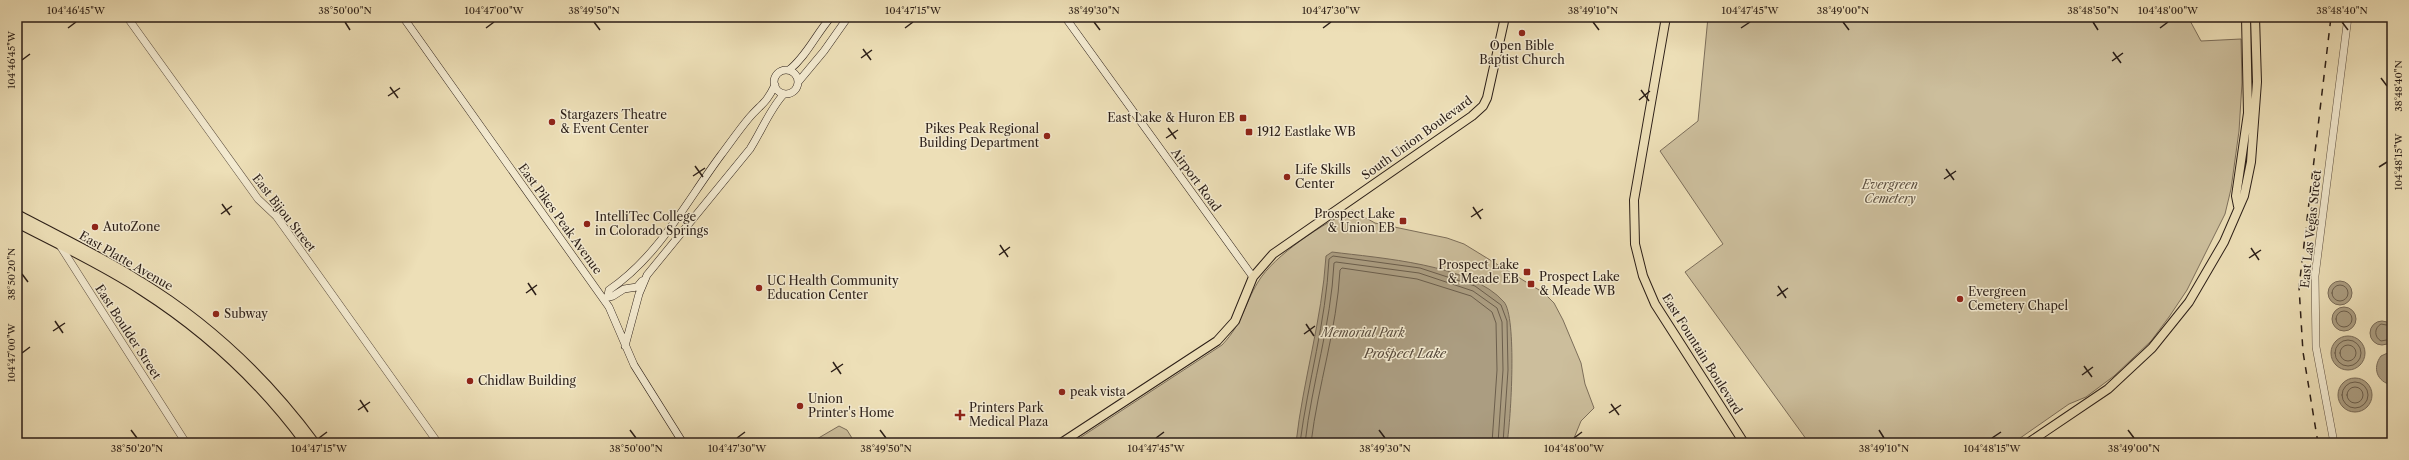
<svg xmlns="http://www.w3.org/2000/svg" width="2409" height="460" font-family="'Libre Caslon Text',serif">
	<rect width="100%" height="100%" fill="#eddfb7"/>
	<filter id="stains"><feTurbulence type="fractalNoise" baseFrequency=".005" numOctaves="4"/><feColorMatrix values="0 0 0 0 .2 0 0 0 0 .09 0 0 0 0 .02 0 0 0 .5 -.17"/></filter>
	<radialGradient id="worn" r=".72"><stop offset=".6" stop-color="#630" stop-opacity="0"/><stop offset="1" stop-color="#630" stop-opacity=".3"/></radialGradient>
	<path fill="#ccbe9c" stroke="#7c6e5a" d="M1708,17H2188L2201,41L2241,39L2242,83L2239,131L2231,189L2225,214L2187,290L2169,317L2151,341L2114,376L2086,397L2069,404L2013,443H1809L1685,272L1723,244L1660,151L1698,121Z
		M1352,210L1375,223L1447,238L1464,244L1544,293L1554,303L1563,320L1581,363L1585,384L1594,408L1581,421L1572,443H1072L1222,345C1243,323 1244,305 1258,282C1274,255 1324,223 1352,210Z
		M839,426L847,430L855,443H810Z"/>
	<path fill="#ab9d81" stroke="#786a57" d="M1332,252C1379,258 1471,264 1504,302C1517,317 1511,420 1507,443H1296C1303,380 1322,320 1326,256Z
		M2328 293a12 12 0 1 1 24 0a12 12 0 1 1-24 0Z
		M2332 319a12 12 0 1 1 24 0a12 12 0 1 1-24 0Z
		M2370 333a12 12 0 1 1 24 0a12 12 0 1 1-24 0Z
		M2331 353a17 17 0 1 1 34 0a17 17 0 1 1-34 0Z
		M2392,351V385C2377,382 2372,368 2381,356Z
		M2338 395a17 17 0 1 1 34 0a17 17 0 1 1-34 0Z"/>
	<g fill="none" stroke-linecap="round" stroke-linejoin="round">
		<path stroke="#6b5e4c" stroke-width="1" d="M2332 293a8 8 0 1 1 16 0a8 8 0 1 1-16 0Z
			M2336 319a8 8 0 1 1 16 0a8 8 0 1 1-16 0Z
			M2392,326L2381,324C2374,328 2374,337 2381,341L2392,339
			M2335 353a13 13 0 1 1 26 0a13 13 0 1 1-26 0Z
			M2340 353a8 8 0 1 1 16 0a8 8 0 1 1-16 0Z
			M2342 395a13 13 0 1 1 26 0a13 13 0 1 1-26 0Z
			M2347 395a8 8 0 1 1 16 0a8 8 0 1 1-16 0Z
			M1300,443C1308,381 1326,322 1329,259L1333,256L1420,268L1475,286L1501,305L1507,321L1508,370L1503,443
			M1305,443C1312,382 1331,325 1334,263L1336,262L1419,273L1473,291L1497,308L1502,322L1503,370L1498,443
			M1311,443C1318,385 1337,329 1340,270L1342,268L1417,279L1471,296L1492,312L1496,323L1497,370L1492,443"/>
		<g stroke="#5c4e3f" stroke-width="8">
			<path id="tertiary" d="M127,17L258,199L276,216L294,241L438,443
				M59,244L186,443
				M2334,443L2316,347L2315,276L2348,17"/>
		</g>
		<g stroke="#2b1e17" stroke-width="8">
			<path id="secondary" d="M403,17L609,307L634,365L683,443
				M1065,17L1253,277
				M789,70C806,57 816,34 831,17
				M774 82a12 12 0 1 1 24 0a12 12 0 1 1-24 0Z
				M799,81L824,51L848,17
				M608,295L609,290C659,256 686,202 721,155C730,143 739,130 749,118C761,104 766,104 775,85
				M605,298L613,296L624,289L637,287L642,281
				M625,346L639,294L647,275L750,149C761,132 771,107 784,94"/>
		</g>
		<g stroke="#2b1e17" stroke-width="10">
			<path id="primary" d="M1666,17L1634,200L1635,244L1643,276L1655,304L1744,443
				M2238,206L2236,196L2248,113L2246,17
				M17,214C58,236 101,256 140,281C209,323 267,378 315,443
				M17,223C59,245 103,265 142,291C206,332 260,382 305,443
				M1061,443L1217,341L1235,321L1253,277L1273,254L1472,116L1483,106L1487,98L1505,17
				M2028,443L2108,389L2152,348L2189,302L2224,242L2244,196L2251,162L2257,82L2255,17"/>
		</g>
		<use href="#tertiary" stroke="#f3ead0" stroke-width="7"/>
		<use href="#secondary" stroke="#f3ead0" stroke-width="7"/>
		<use href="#primary" stroke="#eddfb7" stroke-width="8"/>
		<path stroke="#2b1e17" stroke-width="1.5" stroke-dasharray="7 7" stroke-linecap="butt" d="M2318,443L2303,352L2299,287L2331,17"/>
	</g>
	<path fill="none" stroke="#2b1e17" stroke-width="1.5" d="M345,22L350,30M594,22L600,30M1094,22L1100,30M1593,22L1599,30M1843,22L1849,30M2093,22L2098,30M2342,22L2348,30M68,28L76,22M486,28L494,22M905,28L913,22M1323,28L1331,22M1741,28L1750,22M2160,28L2168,22M863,49L871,60M2113,52L2121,63M861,58L872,50M22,60L30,54M2112,61L2123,53M2381,78L2387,86M390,87L398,98M1641,90L1649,101M388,96L400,88M1639,100L1650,91M1168,128L1176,139M1166,138L1178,130M695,166L703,177M2379,167L2387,162M1946,169L1954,180M693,176L705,168M1944,179L1956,171M222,204L230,215M1473,207L1481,219M221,214L232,206M1471,217L1483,209M1000,245L1008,257M2251,248L2259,260M999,255L1010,247M2249,258L2261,250M22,274L28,282M528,283L536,295M1778,286L1786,298M526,293L537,285M1777,296L1788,288M55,321L63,333M1306,324L1314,336M53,331L65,323M1304,334L1315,326M22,353L30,347M833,362L841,374M2084,366L2092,377M831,372L843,364M2082,375L2093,367M360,400L368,412M1611,404L1619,415M358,410L370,402M1609,413L1621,405M131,430L137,438M630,430L636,438M880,430L886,438M1379,430L1385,438M1879,430L1884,438M2128,430L2134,438M319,438L327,432M737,438L745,432M1156,438L1164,432M1574,438L1582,432M1992,438L2001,432"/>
	<g fill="#8f2418" stroke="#f3ead0" stroke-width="1.5">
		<circle cx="1522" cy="33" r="4"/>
		<rect x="1239" y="114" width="8" height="8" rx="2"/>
		<circle cx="552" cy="122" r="4"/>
		<rect x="1245" y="128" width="8" height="8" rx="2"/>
		<circle cx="1047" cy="136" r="4"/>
		<circle cx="1287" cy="177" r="4"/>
		<rect x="1399" y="217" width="8" height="8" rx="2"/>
		<circle cx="587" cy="224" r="4"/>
		<circle cx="95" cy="227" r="4"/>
		<rect x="1523" y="268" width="8" height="8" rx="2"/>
		<rect x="1527" y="280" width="8" height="8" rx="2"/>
		<circle cx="759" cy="288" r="4"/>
		<circle cx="1960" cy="299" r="4"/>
		<circle cx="216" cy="314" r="4"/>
		<circle cx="470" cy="381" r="4"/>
		<circle cx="1062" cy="392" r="4"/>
		<circle cx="800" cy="406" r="4"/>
		<path d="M958 409h4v4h4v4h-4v4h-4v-4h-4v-4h4z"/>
	</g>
	<g text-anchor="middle" stroke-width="3" stroke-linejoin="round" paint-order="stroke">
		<g font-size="12" fill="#2b1e17" stroke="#f3ead0" text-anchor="start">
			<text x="1522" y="50" text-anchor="middle">Open Bible<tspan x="1522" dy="14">Baptist Church</tspan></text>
			<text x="560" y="119">Stargazers Theatre<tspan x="560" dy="14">&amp; Event Center</tspan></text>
			<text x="1235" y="122" text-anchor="end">East Lake &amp; Huron EB</text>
			<text x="1039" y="133" text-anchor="end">Pikes Peak Regional<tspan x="1039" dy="14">Building Department</tspan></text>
			<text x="1257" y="136">1912 Eastlake WB</text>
			<text x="1295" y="174">Life Skills<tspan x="1295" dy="14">Center</tspan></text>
			<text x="1395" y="218" text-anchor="end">Prospect Lake<tspan x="1395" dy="14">&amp; Union EB</tspan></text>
			<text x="595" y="221">IntelliTec College<tspan x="595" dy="14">in Colorado Springs</tspan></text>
			<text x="103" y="231">AutoZone</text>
			<text x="1519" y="269" text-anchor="end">Prospect Lake<tspan x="1519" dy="14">&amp; Meade EB</tspan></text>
			<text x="1539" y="281">Prospect Lake<tspan x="1539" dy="14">&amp; Meade WB</tspan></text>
			<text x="767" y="285">UC Health Community<tspan x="767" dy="14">Education Center</tspan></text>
			<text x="1968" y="296">Evergreen<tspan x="1968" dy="14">Cemetery Chapel</tspan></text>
			<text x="224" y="318">Subway</text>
			<text x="478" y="385">Chidlaw Building</text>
			<text x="1070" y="396">peak vista</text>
			<text x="808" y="403">Union<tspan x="808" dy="14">Printer's Home</tspan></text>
			<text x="969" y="412">Printers Park<tspan x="969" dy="14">Medical Plaza</tspan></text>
		</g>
		<g font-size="12" fill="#2b1e17" stroke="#f3ead0">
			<text transform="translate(1417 138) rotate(-36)" y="4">South Union Boulevard</text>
			<text transform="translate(1196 180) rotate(54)" y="4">Airport Road</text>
			<text transform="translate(284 213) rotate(52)" y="4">East Bijou Street</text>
			<text transform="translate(560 219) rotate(54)" y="4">East Pikes Peak Avenue</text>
			<text transform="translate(2311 229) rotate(-84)" y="4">East Las Vegas Street</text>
			<text transform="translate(126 261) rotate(30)" y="4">East Platte Avenue</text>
			<text transform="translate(128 332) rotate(57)" y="4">East Boulder Street</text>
			<text transform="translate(1702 354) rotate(58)" y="4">East Fountain Boulevard</text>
		</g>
		<g font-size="12" font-style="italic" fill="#5b4e3f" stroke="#f3ead0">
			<text x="1890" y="189">Evergreen<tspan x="1890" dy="14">Cemetery</tspan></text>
			<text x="1363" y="337">Memorial Park</text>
		</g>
		<g font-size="13" font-style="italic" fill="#584a3c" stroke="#f3ead0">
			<text x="1405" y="358">Prospect Lake</text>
		</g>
	</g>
	<rect width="2409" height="460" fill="none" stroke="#eddfb7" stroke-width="44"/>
	<rect x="22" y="22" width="2365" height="416" fill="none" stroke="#2b1e17" stroke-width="1.5"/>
	<g font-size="10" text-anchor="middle" fill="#2b1e17">
		<text x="76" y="14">104°46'45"W</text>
		<text x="345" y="14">38°50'00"N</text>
		<text x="494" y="14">104°47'00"W</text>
		<text x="594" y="14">38°49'50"N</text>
		<text x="913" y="14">104°47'15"W</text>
		<text x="1094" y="14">38°49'30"N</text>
		<text x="1331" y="14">104°47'30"W</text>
		<text x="1593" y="14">38°49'10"N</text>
		<text x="1750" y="14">104°47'45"W</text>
		<text x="1843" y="14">38°49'00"N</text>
		<text x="2093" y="14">38°48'50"N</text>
		<text x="2168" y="14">104°48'00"W</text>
		<text x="2342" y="14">38°48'40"N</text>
		<text transform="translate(11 60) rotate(-90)" y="4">104°46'45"W</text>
		<text transform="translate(2398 86) rotate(-90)" y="4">38°48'40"N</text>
		<text transform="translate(2398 162) rotate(-90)" y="4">104°48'15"W</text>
		<text transform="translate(11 274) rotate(-90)" y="4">38°50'20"N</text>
		<text transform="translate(11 353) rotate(-90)" y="4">104°47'00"W</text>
		<text x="137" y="452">38°50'20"N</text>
		<text x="319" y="452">104°47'15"W</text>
		<text x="636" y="452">38°50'00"N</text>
		<text x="737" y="452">104°47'30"W</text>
		<text x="886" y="452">38°49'50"N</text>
		<text x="1156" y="452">104°47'45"W</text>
		<text x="1385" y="452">38°49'30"N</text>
		<text x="1574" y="452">104°48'00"W</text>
		<text x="1884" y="452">38°49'10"N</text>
		<text x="1992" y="452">104°48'15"W</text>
		<text x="2134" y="452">38°49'00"N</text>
	</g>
	<rect width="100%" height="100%" filter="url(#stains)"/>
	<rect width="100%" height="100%" fill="url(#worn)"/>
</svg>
